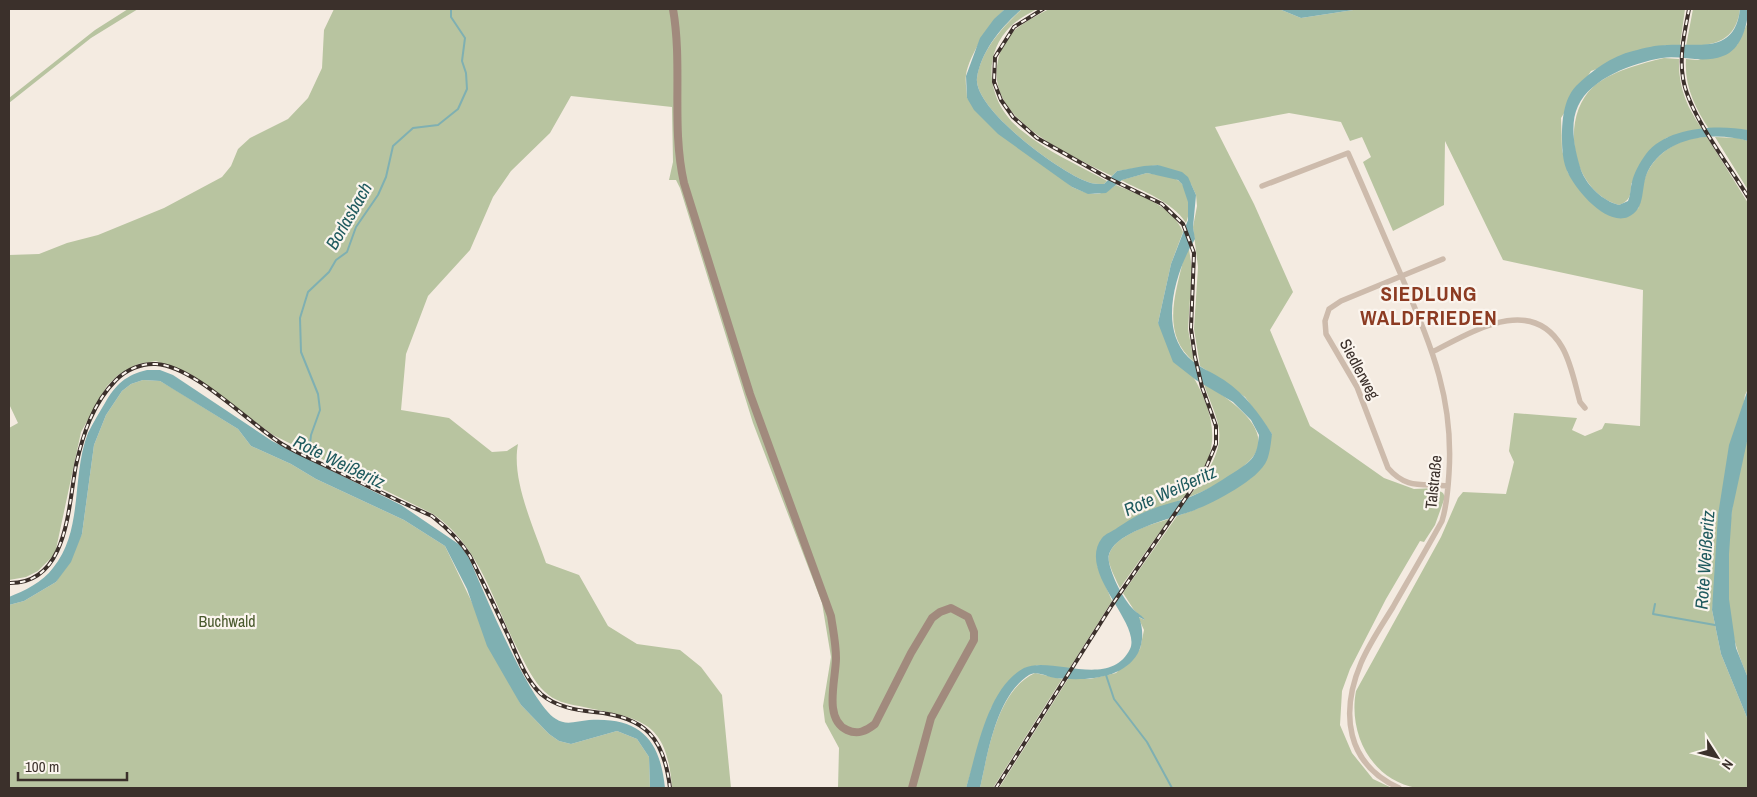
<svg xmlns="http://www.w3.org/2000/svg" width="1757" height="797" font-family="'Archivo Narrow',sans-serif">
	<rect width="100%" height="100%" fill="#f4ebe1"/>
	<path fill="#b8c4a0" d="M128,9H138L91,38L9,103V98L95,30Z
		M334,9H1005C991,22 969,55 966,75C965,82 967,91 967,98L1072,187C1090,195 1099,198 1116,185C1139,195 1173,206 1183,232L1171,264L1158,323C1187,367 1236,424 1199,476C1194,483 1187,496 1180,500C1171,506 1158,506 1148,511C1119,522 1112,540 1097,565L1112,601L1069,669L1037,665L1008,683L991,708L966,788H838L839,748L825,722L823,706L831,657L822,603L753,423L680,188L676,180H669L673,162L672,107L571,96L550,133L511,171L493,197L470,250L428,296L406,354L401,410L449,418L492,452L507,451L518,444C511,480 534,528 546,563L579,575L608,626L637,644L680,650L701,667L722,695L731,788H672C667,717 638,719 579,706C567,704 554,701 545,692C533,681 526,665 518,650C493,602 480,546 433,514L273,435L189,373L156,361L138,364L118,375L107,386L81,432L55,554L38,571L26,577L9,580V428L18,423L9,404V255L39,254L67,243L98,235L164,208L222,177L231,166L238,149L250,138L288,119L308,98L322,68L324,30Z
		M1022,9H1037C1028,14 1018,19 1011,26C980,56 988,104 1021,130C1046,151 1078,165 1107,181L1104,184C1099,184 1093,184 1088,182C1061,173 973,109 977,78C981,50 1003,27 1022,9Z
		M1049,9H1279L1301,18L1360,9H1685L1680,45H1666L1591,71L1561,118L1562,150L1568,173L1601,211L1638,209C1642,197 1642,181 1648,171C1659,150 1684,136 1707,137L1748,203V389L1745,395L1712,610L1721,654L1748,720V788H1417C1371,780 1348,733 1356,691L1441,537L1458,498L1463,492L1506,494L1514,462L1509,451L1514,413L1577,418L1572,430L1585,436L1602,429L1605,423L1640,426L1643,290L1503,260L1445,141L1444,205L1393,231L1363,162L1371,157L1362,137L1350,141L1341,122L1289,113L1215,127L1254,204L1293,292L1270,330L1310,426L1384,478L1414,489L1435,488L1443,493L1445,497L1435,525L1424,542L1420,541L1386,599L1350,669L1342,691L1340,725L1352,753L1373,779L1392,788H999L1068,679H1090L1116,673L1140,649L1144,630L1138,617L1145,620L1134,610L1123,593L1177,516L1197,509L1251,478L1272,434L1245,397L1200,366L1194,329L1198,267L1193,227L1197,206L1196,195L1191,184L1158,165L1117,171L1112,176C1072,156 989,121 997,66C999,52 1005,38 1016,29C1026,21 1038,15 1049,9Z
		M1693,9H1740C1736,41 1715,46 1686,46Z
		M1748,22V130L1709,129C1695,108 1684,85 1686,59L1698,60L1737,45Z
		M1664,58L1679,59C1678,87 1687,107 1702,129L1666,138L1631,184C1631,195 1630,201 1619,205C1572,192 1559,119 1593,87C1609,72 1643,63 1664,58Z
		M1715,137L1738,138L1748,141V190Z
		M1147,173C1156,175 1171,175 1179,181C1189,188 1191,213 1186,223C1172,201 1143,192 1121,180Z
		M1189,249L1192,268L1188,329L1194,362C1160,334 1176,292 1184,257Z
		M143,380L160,381L172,388L238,429L251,446L291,464L316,479L404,520L445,546L521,705L549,734L559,741L571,744L617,731L637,739L649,757L650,788H9V605L24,601L56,582L82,534L94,445L106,415L122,391L131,384Z
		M1204,384C1225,395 1277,430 1252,458C1237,475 1210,489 1189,497C1204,477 1225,452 1218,424C1215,411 1208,397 1204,384Z
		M1748,437V678C1744,668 1740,659 1737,649C1719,591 1729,494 1748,437Z
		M1169,519L1120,588C1116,580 1111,570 1109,562C1104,538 1152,524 1169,519Z
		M1035,673L1062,679L993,788H980C988,752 997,690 1035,673Z"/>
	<path fill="#7fb0b2" d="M1005,9H1022C1002,26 981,51 977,78C973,109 1061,173 1088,182C1093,184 1099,184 1104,184L1117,171L1144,166L1158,165L1182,172L1188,177L1196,195L1193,227L1195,239C1176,270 1158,327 1188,357C1199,368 1212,372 1224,380C1245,394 1259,413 1272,434C1271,442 1270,453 1267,460C1259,480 1214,502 1195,510C1175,518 1103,533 1109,562C1112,577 1123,599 1134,610C1138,614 1142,615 1145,620L1139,617C1143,628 1144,641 1138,653C1123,680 1083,681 1055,678C1047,677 1037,670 1029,675C996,696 988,753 980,788H966C977,752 987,688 1024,668C1051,655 1110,690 1130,649C1142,623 1076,572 1102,538C1105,534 1113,531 1117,528C1126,522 1137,515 1147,511C1161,505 1176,502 1190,497C1205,491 1219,482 1233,473C1239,469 1249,463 1253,457C1258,450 1258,442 1259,435L1251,420L1233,402L1196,380L1173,362L1158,323L1171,264L1188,220V202L1182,184L1178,180L1147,173L1122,180L1106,193L1088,194L1072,187L998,134L974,110L967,98L966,76L980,38L994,19Z
		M1279,9H1360L1301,18Z
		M1740,9H1748C1748,25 1741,50 1723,56C1702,64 1682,55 1662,58C1633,63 1591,78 1578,106C1569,125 1575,151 1581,170C1587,186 1603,201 1619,205L1628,201C1631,194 1630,189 1632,182C1634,173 1640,162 1646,154C1666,127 1717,124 1748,130V141C1714,131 1666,136 1648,171C1640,186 1647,209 1628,217C1606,226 1576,190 1568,173C1563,163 1562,150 1562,139C1562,122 1563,100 1576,86C1591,71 1612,56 1633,51C1644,48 1656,45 1667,45C1700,43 1735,54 1740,9Z
		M147,370H160L173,375L272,441L401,505L460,545L469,558C484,592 529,702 556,719C566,726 577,721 589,720C640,717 660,739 665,788H650L649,757L637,739L617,731L571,744L559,741L549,734L521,705L487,646L467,589L445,546L404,520L316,479L291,464L251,446L238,429L160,381L143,380L131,384L122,391L106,415L94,445L82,534L71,562L56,582L24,601L9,605V597C24,591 43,582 53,568C84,530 71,476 88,433C93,423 99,413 105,403C116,384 126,375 147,370Z
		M1748,389V437L1732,511L1729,554V599L1736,648L1748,678V720L1721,654L1712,610L1718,515L1729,445Z"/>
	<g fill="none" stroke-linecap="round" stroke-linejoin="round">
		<path stroke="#7fb0b2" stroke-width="2" d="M308,461L311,435L320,410L318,394L301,352L300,318L308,292L329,272L336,260L347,252L356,227L378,195L386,177L393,146L413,128L438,125L458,109L467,89L466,73L462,61L465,38L451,17V9
			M1655,604L1653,614L1715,625
			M1106,675L1114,699L1147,742L1172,788"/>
		<path stroke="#cdbbac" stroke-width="5.5" d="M1262,186L1348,153C1366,193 1383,234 1401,275C1430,344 1454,396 1449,473C1448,490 1447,505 1442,521C1426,550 1409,579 1393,607C1382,625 1369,644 1361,663C1340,713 1346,764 1399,788
			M1443,259L1341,301L1329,309L1325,321L1326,334L1357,387L1388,468C1407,490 1423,483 1448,486
			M1432,352C1472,332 1531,294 1562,347C1571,362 1575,384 1580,402L1585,408"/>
		<path stroke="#a18a7d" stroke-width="8" d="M673,9C683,66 671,126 684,183L750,394L831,616C833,630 836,644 836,658C836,679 823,719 847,730C858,735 866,731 875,724L911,653L932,618L940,612L951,608L968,617L974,632V640L931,718L912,788"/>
		<g stroke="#3b302b" stroke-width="4">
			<path id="rail" d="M1689,9C1685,31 1679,55 1683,78C1688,113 1729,165 1748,197
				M9,583C68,584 68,507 76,465C83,434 93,403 116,380C126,370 141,363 156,364C194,366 249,423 282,444C297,453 314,460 330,468C364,484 398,501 432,516C447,528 460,540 470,556C482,581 495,606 506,631C516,652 524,678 541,694C556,707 576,710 594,712C646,717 664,738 670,788
				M996,788L1112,605L1205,470L1216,444V426L1202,387L1195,357L1191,329L1194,253L1183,224L1162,204L1106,177L1037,138L1013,117L1001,100L994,82L995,57L1014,27L1043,9"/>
		</g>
		<use href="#rail" stroke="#fbf5ee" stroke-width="2" stroke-dasharray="5.5" stroke-linecap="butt"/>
	</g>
	<g text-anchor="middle" stroke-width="4.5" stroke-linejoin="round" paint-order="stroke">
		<g font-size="16" fill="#3b302b" stroke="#fbf5ee">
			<text transform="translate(1360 369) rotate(62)" y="6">Siedlerweg</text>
			<text transform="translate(1433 482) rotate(-84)" y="6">Talstraße</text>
		</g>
		<g font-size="16" fill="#4a5a2e" stroke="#fbf5ee">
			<text x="227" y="627">Buchwald</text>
		</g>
		<g font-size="18" font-style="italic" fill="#1f5a5e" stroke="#fbf5ee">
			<text transform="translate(349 216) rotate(-60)" y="6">Borlasbach</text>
			<text transform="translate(339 462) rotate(26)" y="6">Rote Weißeritz</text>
			<text transform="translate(1170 491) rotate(-24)" y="6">Rote Weißeritz</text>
			<text transform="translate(1705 560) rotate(-86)" y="6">Rote Weißeritz</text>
		</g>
		<g font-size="21" font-weight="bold" letter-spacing="1" fill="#8c3b22" stroke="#fbf5ee">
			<text x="1429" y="301">SIEDLUNG<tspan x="1429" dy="24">WALDFRIEDEN</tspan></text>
		</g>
	</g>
	<rect width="1757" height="797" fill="none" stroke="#3b302b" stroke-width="20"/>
	<g transform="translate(1717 757) rotate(126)" stroke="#fbf5ee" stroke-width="4" paint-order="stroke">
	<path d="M0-4L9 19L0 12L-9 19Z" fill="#3b302b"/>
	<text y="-8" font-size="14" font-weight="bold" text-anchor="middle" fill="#3b302b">N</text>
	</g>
	<path d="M18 772v8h109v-8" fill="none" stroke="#3b302b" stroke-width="2.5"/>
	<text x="25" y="772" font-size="15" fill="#3b302b" stroke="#fbf5ee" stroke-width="4" paint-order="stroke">100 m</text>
</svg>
